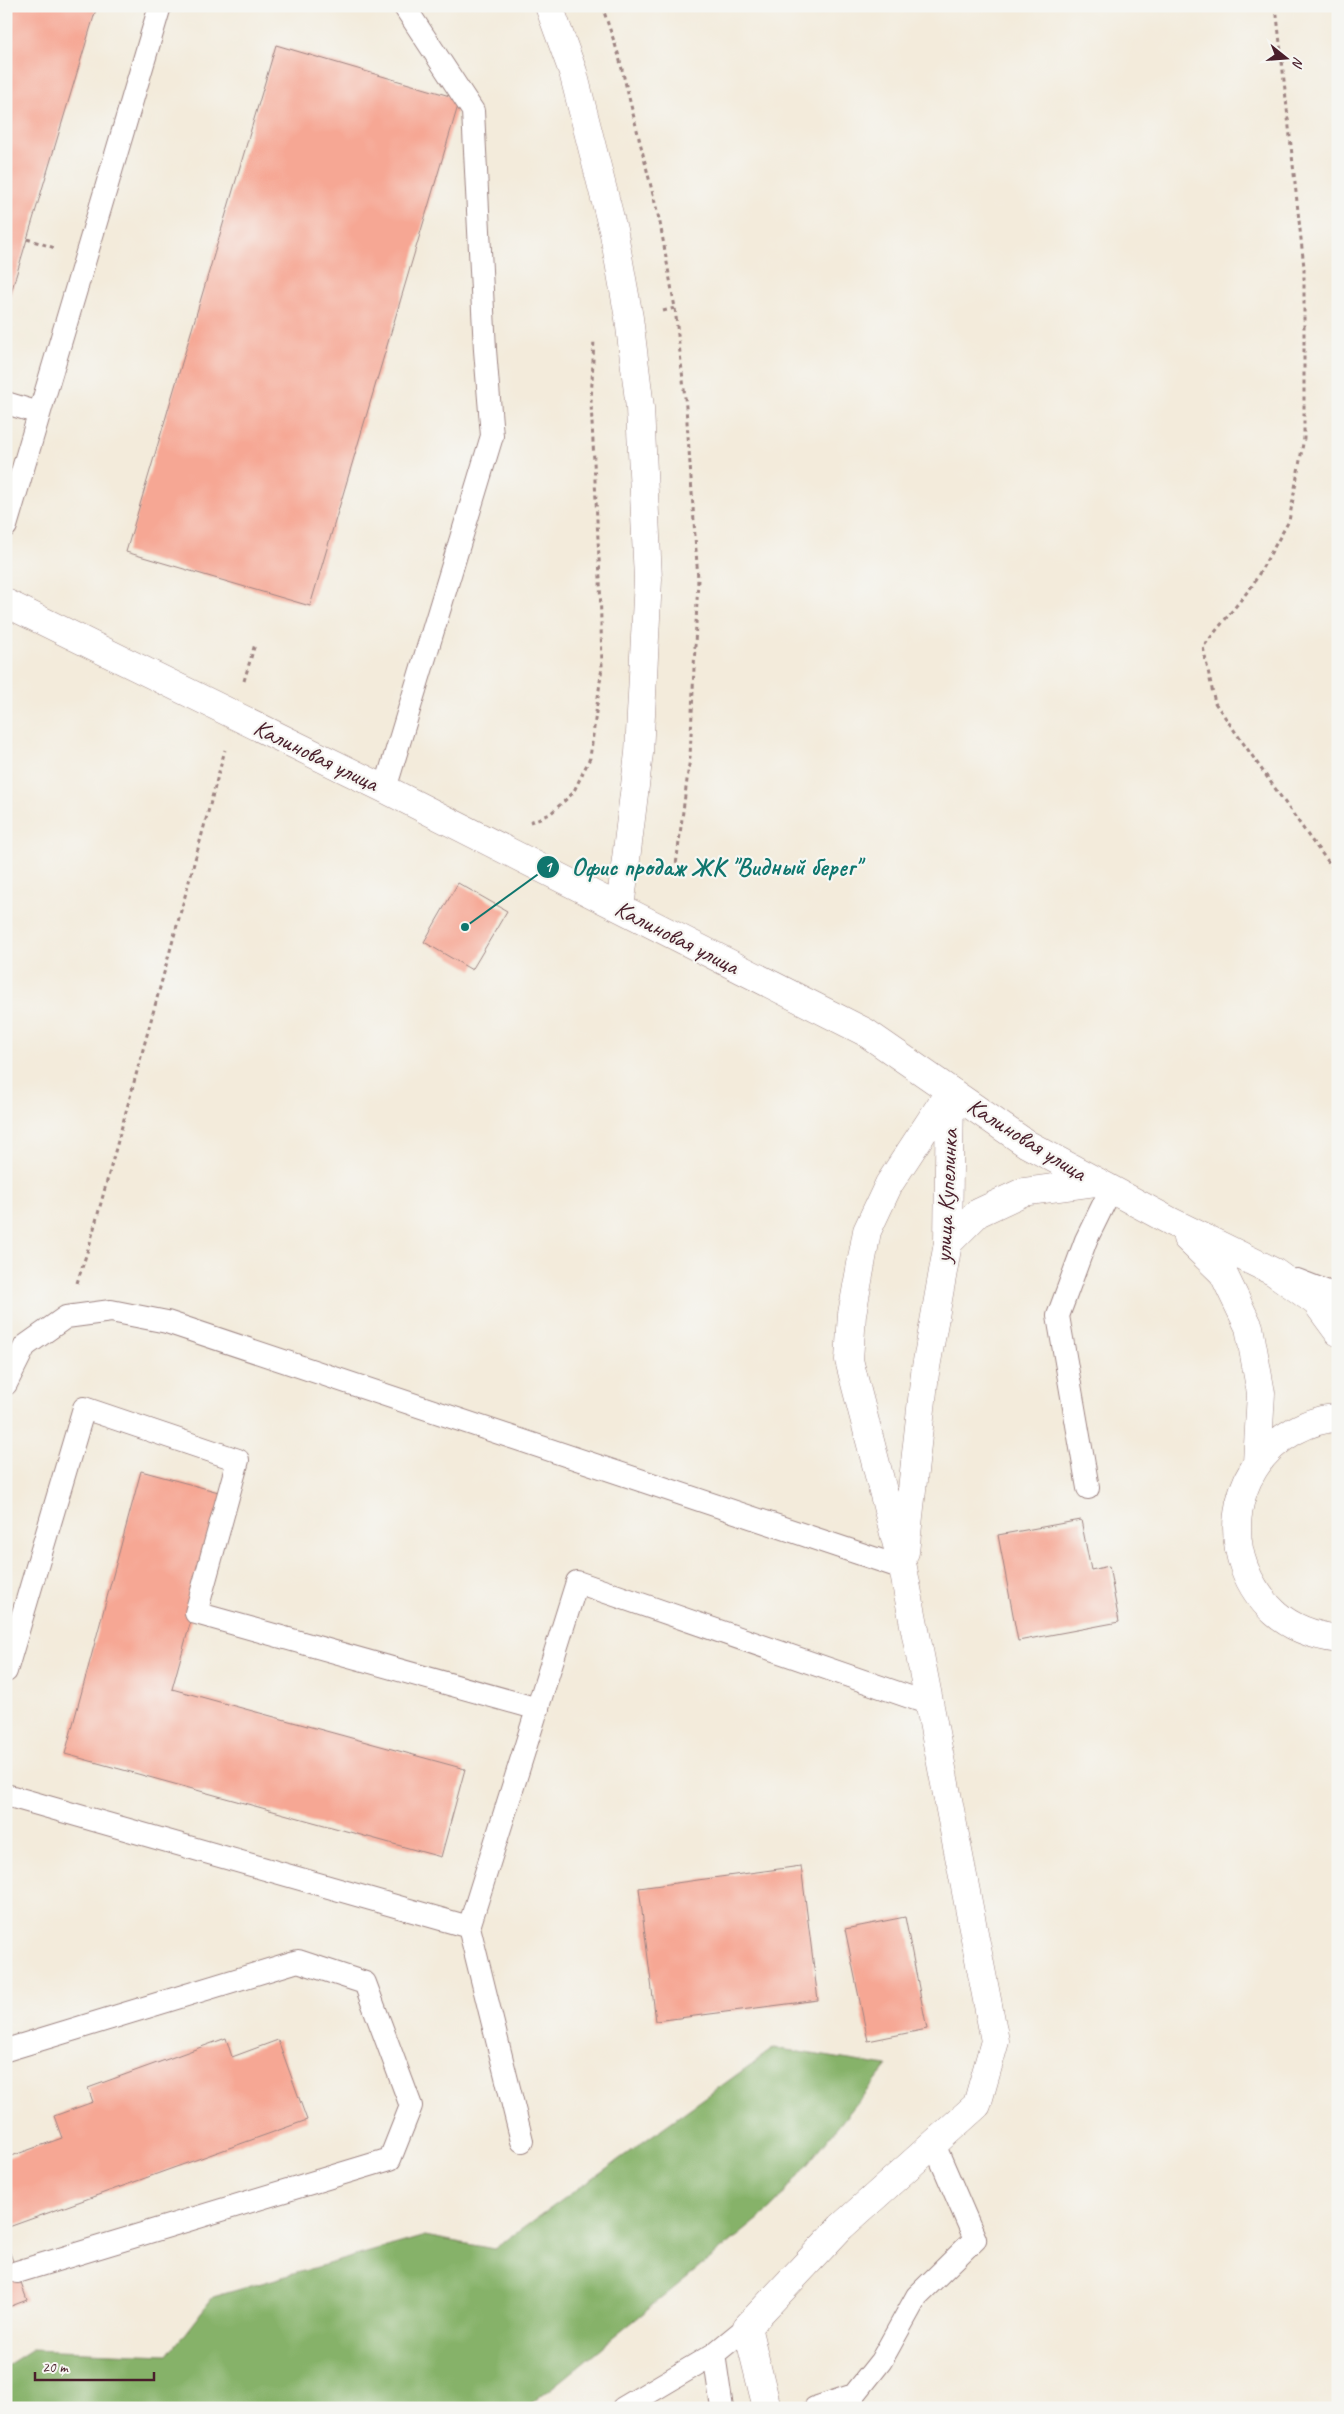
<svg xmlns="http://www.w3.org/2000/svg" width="1344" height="2414" font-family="Caveat,sans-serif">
	<rect width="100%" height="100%" fill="#f6f6f2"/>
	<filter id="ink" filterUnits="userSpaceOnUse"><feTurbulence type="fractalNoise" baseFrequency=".02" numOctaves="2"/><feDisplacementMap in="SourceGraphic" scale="10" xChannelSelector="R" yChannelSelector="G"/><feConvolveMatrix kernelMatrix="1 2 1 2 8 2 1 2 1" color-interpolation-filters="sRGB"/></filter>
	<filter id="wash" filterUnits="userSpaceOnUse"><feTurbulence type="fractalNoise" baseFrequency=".0096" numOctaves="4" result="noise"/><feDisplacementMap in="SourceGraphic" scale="20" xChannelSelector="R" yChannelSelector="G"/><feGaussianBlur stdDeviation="1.12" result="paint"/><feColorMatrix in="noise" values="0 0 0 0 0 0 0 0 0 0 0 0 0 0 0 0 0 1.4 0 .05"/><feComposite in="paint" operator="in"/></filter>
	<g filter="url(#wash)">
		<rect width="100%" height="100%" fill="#f3ebdb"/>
		<path fill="#86b269" stroke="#68684a" d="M774,2048L887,2066L771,2209L527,2408H6V2366L31,2350L168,2355L213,2297L425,2236L494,2249Z"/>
		<g id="blocks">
			<path fill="#f6a794" d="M10,6H97L7,306L6,19Z
				M276,45L460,99L310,606L126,552Z
				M458,883L507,911L472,970L424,942Z
				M141,1471L226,1494L172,1689L465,1769L441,1857L65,1754Z
				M1081,1520L1091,1570L1109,1566L1119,1622L1018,1641L998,1535Z
				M801,1866L818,2000L656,2021L639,1888Z
				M905,1917L927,2029L868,2041L845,1929Z
				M226,2038L232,2057L278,2040L307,2120L6,2228V2158L62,2138L54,2116L93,2102L88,2088Z
				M6,2242L27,2300L6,2308Z"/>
		</g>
	</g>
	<g filter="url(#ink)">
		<use href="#blocks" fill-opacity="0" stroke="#9e8583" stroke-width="1"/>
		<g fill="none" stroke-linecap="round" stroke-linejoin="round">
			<g stroke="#9e8583" stroke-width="24">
				<path id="service" d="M6,403L39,413
					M6,526L160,6
					M385,789L492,436L485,350L473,111L404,6
					M1297,1280L1338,1296
					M6,1384L25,1346L66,1317L111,1311L167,1322L903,1568
					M1088,1488L1058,1316L1086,1240L1111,1189
					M6,1671L84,1408L238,1460L196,1613L538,1709
					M6,1795L469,1927
					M6,2050L298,1961L365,1983L411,2106L390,2159L17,2272
					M522,2141L469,1927L577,1582L930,1704
					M714,2354L722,2408
					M623,2408L714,2354L747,2327
					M815,2408L854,2395L881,2361L917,2296L975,2239L934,2144"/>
			</g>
			<g stroke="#9e8583" stroke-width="29">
				<path id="minor" d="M948,1243L978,1213L1023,1192L1097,1182
					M905,1552L925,1373L948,1243L950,1091
					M767,2408L747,2327L841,2227L977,2105L995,2041L903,1568L849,1360L852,1314L867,1231L889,1184L950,1091"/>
			</g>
			<g stroke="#9e8583" stroke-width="29">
				<path id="tertiary" d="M549,6L573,72L614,234L629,318L640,408L648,579L639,753L620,908
					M6,603L385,789L865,1032L1027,1144L1170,1221L1274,1272L1316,1302L1338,1332
					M1187,1238L1223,1273L1249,1327L1261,1393L1257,1463
					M1338,1418C1323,1418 1307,1424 1294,1431C1226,1469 1218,1561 1275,1613C1292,1628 1316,1636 1338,1639"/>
			</g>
			<path stroke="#9e8583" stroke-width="3" stroke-dasharray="4 4" stroke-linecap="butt" d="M602,6L618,53L660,223L675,308L686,407L698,579L690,757L676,865
				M1276,6L1304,267V438L1289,521L1252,586L1203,647L1215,703L1312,841L1338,874
				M27,239L55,248
				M663,311L675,308
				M244,681L255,644
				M530,822L550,814L573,793L590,758L602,667L600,578L591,403L594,339
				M77,1283L90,1243L225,750"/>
			<use href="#service" stroke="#fff" stroke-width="22"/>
			<use href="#minor" stroke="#fff" stroke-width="28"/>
			<use href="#tertiary" stroke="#fff" stroke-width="28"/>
		</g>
	</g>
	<g text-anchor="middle" stroke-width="4.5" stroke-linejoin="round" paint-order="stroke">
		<g font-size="24" fill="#4a1f2b" stroke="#f6f6f2">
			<text transform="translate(316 755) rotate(26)" y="8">Калиновая улица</text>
			<text transform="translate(677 937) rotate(27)" y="8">Калиновая улица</text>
			<text transform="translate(1027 1139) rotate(32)" y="8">Калиновая улица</text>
			<text transform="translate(946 1196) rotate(-87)" y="8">улица Купелинка</text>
		</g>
	</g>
	<path fill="none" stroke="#0f766e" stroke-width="2" d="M465 927L548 867"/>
	<g fill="#0f766e" stroke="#f6f6f2" stroke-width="2">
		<circle cx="465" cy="927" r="5"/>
		<circle cx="548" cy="867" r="12"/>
	</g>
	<g font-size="15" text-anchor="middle" font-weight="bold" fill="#fff">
		<text x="548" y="872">1</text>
	</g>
	<g font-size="25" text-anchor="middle" font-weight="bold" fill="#0f766e" stroke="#f6f6f2" stroke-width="4.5" stroke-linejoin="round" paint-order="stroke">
		<text x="716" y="875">Офис продаж ЖК "Видный берег"</text>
	</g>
	<rect width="1344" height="2414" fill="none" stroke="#f6f6f2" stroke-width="25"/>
	<g transform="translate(1286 58) rotate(107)" stroke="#f6f6f2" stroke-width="4" paint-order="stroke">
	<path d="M0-4L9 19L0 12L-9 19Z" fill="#4a1f2b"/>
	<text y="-8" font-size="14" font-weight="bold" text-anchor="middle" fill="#4a1f2b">N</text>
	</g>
	<path d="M35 2372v8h119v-8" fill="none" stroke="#4a1f2b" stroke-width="2.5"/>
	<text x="42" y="2372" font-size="15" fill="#4a1f2b" stroke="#f6f6f2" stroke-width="4" paint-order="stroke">20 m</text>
</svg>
